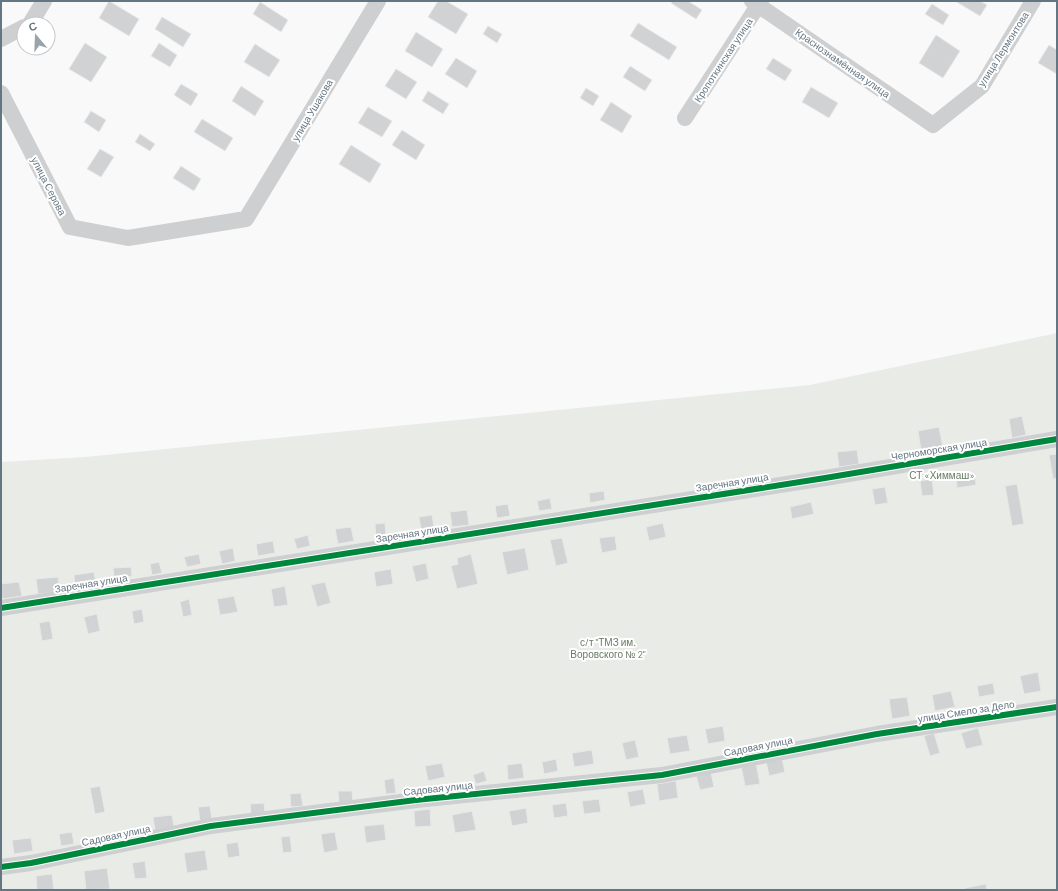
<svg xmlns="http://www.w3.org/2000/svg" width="1058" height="891" font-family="Barlow,sans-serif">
	<rect width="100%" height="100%" fill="#f9f9f9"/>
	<path fill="#e8ebe6" d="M1057,333V890H1V462L86,457L810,385Z"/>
	<path fill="#d0d2d3" stroke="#e8e8e8" d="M109,1L139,19L129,36L99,18Z
		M438,1H446L468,14L456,34L428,17Z
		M673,1H688L702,10L696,19L671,3Z
		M955,1H980L987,5L980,16Z
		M260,2L288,20L281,32L253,14Z
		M932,4L949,15L943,25L925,14Z
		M162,17L191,34L183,47L155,29Z
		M638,23L677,47L669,60L630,36Z
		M488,26L502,34L497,43L483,34Z
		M416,32L443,49L432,67L405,51Z
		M936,35L960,51L943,78L919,63Z
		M85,43L107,57L91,82L69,69Z
		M159,43L177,55L170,67L151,56Z
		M255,44L280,60L269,77L244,62Z
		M1049,45L1057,50V74L1038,63Z
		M456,58L477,71L467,88L445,74Z
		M773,58L792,70L785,81L766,69Z
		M630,66L652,80L645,91L623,77Z
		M396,69L417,82L406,99L385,86Z
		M181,84L198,94L191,106L174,95Z
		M241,86L264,101L255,116L232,101Z
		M811,87L838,103L829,118L802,102Z
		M586,88L599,96L593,106L580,98Z
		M428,91L449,104L443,114L422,101Z
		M611,102L632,116L622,133L600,120Z
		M368,107L392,121L382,137L358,123Z
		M91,111L106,120L99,132L84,122Z
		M202,119L233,138L225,151L194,132Z
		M402,130L425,145L416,160L392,145Z
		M140,134L155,144L150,151L135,142Z
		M351,145L381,164L370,183L339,164Z
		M100,149L114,157L101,177L87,169Z
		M181,166L201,179L194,191L173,178Z
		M1022,416L1026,435L1012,438L1009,419Z
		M939,427L944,453L922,456L918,431Z
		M857,450L859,464L839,467L837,452Z
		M1057,454V478L1053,479L1049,455Z
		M975,473L976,485L957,488L956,475Z
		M932,479L934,495L922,496L920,481Z
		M1017,484L1024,524L1012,526L1005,486Z
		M885,487L888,503L875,505L872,489Z
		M604,491L605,500L590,503L589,493Z
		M550,498L552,509L539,511L537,501Z
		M811,502L814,514L792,519L790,507Z
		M508,504L510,516L497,518L495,506Z
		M467,510L469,525L452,527L450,512Z
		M432,515L435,533L422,535L419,517Z
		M385,523L386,540L376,541L375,524Z
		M663,523L666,537L649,541L646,527Z
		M351,527L354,541L338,544L335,529Z
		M308,535L310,546L297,549L294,539Z
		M615,536L617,550L602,553L599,538Z
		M562,538L568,563L556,566L550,540Z
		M273,541L275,553L258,556L256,544Z
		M233,548L235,561L222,564L219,551Z
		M525,548L529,570L507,575L502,552Z
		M199,554L201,564L187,567L184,557Z
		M471,554L478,584L457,589L451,566L458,564L457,558Z
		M159,562L162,573L152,575L150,564Z
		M426,563L429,579L416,582L412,566Z
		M131,567L132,576L114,578L113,568Z
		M391,569L393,584L376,587L374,572Z
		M94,572L96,583L75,586L74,575Z
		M58,577L60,592L38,594L36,579Z
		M19,582L22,596L2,599L1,584Z
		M325,582L331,603L317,607L311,585Z
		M285,586L288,605L274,607L271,589Z
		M234,596L238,612L220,615L217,599Z
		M189,599L192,615L183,617L180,602Z
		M142,609L144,622L134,624L132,611Z
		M97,614L100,631L88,634L84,617Z
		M50,621L53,639L42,641L39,623Z
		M1038,672L1041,691L1024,694L1020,676Z
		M993,683L995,694L979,697L977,686Z
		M951,691L955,707L935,711L932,695Z
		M907,697L910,716L892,719L889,699Z
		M723,726L725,741L708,744L705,729Z
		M978,728L983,745L966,749L961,733Z
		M934,733L940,753L930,756L924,736Z
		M687,735L690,751L670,754L667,738Z
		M635,740L639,757L626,760L622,743Z
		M592,750L594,764L574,767L572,753Z
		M782,758L785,772L769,776L766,761Z
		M556,759L558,771L544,774L542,762Z
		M442,763L445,777L428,781L425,766Z
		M522,763L524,778L508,780L507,765Z
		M756,763L760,784L745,786L741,766Z
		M484,771L487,781L476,784L473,775Z
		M711,772L714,787L700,790L696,775Z
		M394,778L396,793L386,794L384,780Z
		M676,781L678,798L659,801L657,784Z
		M100,786L105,812L95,814L90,788Z
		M643,789L646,804L630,807L627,792Z
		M338,791H352L353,802L339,803Z
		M301,793L303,806L291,807L290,794Z
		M599,799L601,812L584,814L582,801Z
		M264,803L265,813L251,814L250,804Z
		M566,803L568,816L554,818L552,805Z
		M210,806L212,820L200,821L198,807Z
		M526,808L528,823L512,826L509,811Z
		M430,809L431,826L415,827L414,811Z
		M472,811L476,830L455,833L452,815Z
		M172,815L174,827L155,830L153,817Z
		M384,824L386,840L366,843L364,826Z
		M72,832L74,844L61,846L59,834Z
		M335,832L338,850L324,853L321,834Z
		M290,836L292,852L283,853L281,837Z
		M31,838L33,851L14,854L12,840Z
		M238,842L240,856L228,858L226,844Z
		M205,850L208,870L187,873L184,853Z
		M145,861L147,878L135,879L132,863Z
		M107,868L110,889L86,890L84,871Z
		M52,874L54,890H37L36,876Z
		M986,884L987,890H965V888Z"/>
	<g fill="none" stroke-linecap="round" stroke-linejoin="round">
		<path stroke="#cecfd0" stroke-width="16" d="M752,1L933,125L982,86L1033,1
			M30,24L44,1
			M1,39L24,27
			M1,93L70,227L128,238L246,219L378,1
			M685,118L761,1
			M1,608L825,478L1057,439
			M1,867L31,863L211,826L416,800L662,775L877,734L1057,707"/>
		<g stroke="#fff" stroke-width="8">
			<path id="cycleway" d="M1,608L825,478L1057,439
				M1,867L31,863L211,826L416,800L662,775L877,734L1057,707"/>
		</g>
		<use href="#cycleway" stroke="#00873e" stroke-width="6"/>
	</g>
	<g text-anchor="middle" stroke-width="4" stroke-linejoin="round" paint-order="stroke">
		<g font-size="10" fill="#657683" stroke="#fff">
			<text transform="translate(1003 49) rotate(-58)" y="4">улица Лермонтова</text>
			<text transform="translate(723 60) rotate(-57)" y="4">Кропоткинская улица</text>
			<text transform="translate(843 63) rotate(35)" y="4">Краснознамённая улица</text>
			<text transform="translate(312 110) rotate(-59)" y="4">улица Ушакова</text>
			<text transform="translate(49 186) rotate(63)" y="4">улица Серова</text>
			<text transform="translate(939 449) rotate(-9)" y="4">Черноморская улица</text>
			<text transform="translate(732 482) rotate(-9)" y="4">Заречная улица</text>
			<text transform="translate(412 533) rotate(-9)" y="4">Заречная улица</text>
			<text transform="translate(91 583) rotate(-9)" y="4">Заречная улица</text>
			<text transform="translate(966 711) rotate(-9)" y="4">улица Смело за Дело</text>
			<text transform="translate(758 746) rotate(-11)" y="4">Садовая улица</text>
			<text transform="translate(438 788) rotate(-6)" y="4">Садовая улица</text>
			<text transform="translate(116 835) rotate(-12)" y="4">Садовая улица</text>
		</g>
		<g font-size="10" fill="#687a64" stroke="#fff">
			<text x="942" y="479">СТ «Химмаш»</text>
			<text x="608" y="646">с/т "ТМЗ им.<tspan x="608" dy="12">Воровского № 2"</tspan></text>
		</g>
	</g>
	<rect width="1058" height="891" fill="none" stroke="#657683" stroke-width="4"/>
	<g transform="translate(36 36) rotate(341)"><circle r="19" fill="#ffffff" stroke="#c1c8cd"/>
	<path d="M0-3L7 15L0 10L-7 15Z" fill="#99a4ac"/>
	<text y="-6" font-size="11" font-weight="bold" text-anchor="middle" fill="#657683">С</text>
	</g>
</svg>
